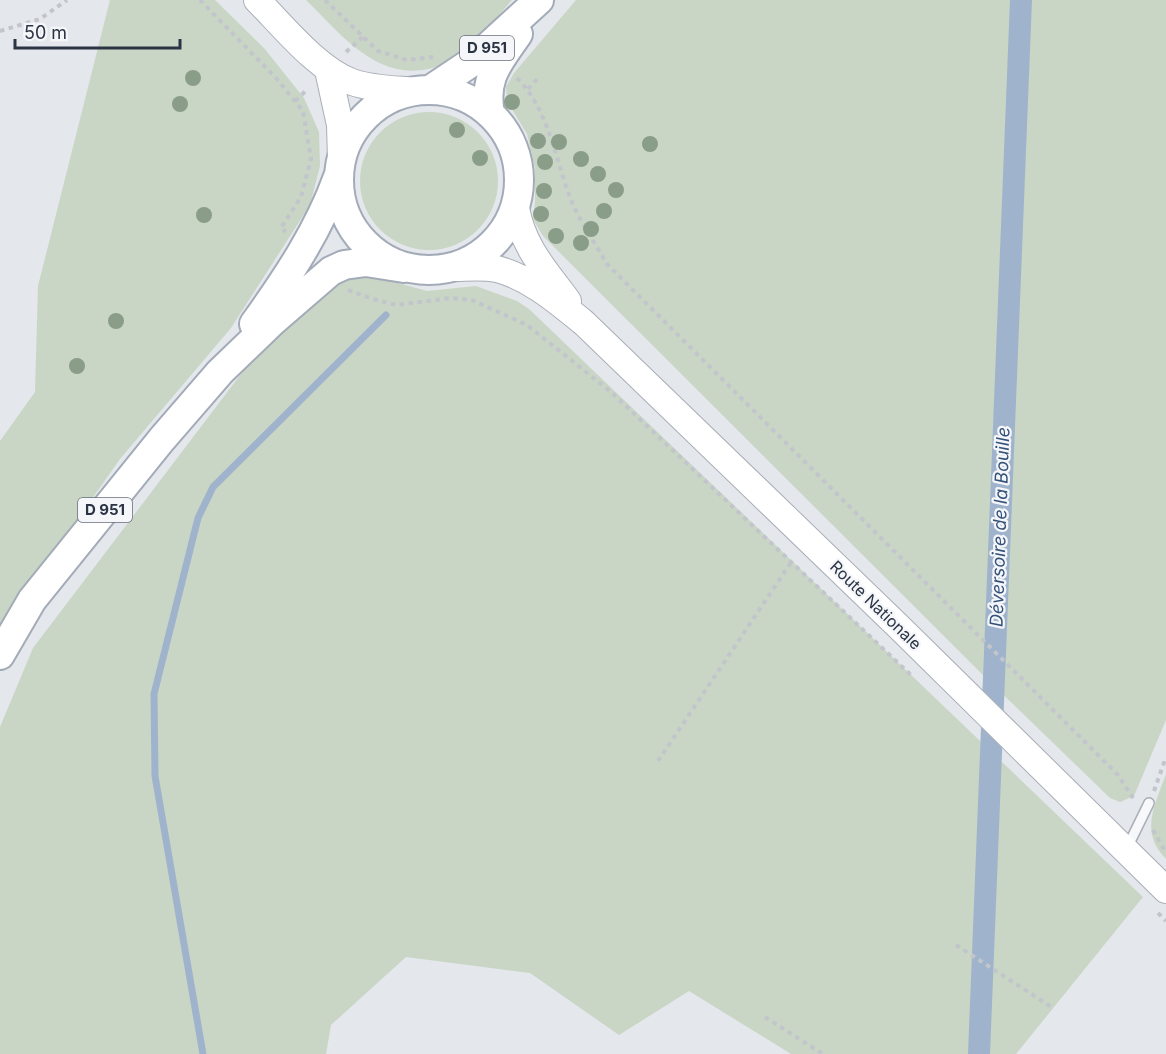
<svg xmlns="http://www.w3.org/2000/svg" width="1166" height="1054" font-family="Inter,sans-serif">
	<rect width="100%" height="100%" fill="#e4e7ec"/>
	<path fill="#c9d6c5" d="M110,0H215L264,48L304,98L319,132L320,166L310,205L231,328L120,459L0,630V441L35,392L38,286Z
		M306,0H512C498,16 484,34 469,49C458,59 442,66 428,69C375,80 340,33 306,0Z
		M576,0H1166V720L1134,796L1120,802L1110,798L983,675L543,236L533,219L535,202V168L527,134L507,101L506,87L514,73Z
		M360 181a69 69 0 1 1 138 0a69 69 0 1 1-138 0Z
		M362,273L427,291L476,286L517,301L529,309L1143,897L1016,1054H791L689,991L619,1035L530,973L406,957L331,1025L326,1054H0V727L33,648L244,370L327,284Z
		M1166,774V859C1139,832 1155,805 1166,774Z"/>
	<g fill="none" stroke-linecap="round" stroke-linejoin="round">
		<path stroke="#9fb4cc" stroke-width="7" d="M203,1054L155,776L154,694L198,518L213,487L386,315"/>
		<path stroke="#9fb4cc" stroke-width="22" d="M979,1054L1021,0"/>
		<g stroke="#a9aeb7" stroke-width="12">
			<path id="lane" d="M1126,850L1149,803"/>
		</g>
		<g stroke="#a9aeb7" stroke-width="28">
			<path id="secondary" d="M257,0C283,26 317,69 352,82C372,89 395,89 416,91
				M328,70L340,125L341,159
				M516,208C523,247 545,270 568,301
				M451,268C466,268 483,266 497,269C531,278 558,302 584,323L899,627L1166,890"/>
		</g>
		<g stroke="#a3abb8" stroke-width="32">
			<path id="primary" d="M339 180a90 90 0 1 1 180 0a90 90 0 1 1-180 0Z
				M430,90L469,64L539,0
				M490,114C483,77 499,62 518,34
				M254,324C287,278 319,230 338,177
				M0,655L32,600L162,439L220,372L272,322L331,271L344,265L366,262L404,268"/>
		</g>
		<path stroke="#c2c5cb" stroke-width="4" stroke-dasharray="4.5 4.5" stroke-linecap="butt" d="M200,0L276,78L303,111L311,159L301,197L281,228L286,232
			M325,0L378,51L407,60L433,57
			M0,31L40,19L67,0
			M346,52L363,37
			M517,78C549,110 555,159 571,200C580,222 595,243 607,264L1118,775L1135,801
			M528,89L539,77
			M295,101L308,89
			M348,290L373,299L396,305L451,298L472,300L527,325L611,392L913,677
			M658,761L792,561
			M1154,791L1166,757
			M1153,830L1166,853
			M1158,913L1166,921
			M956,945L1053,1008
			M765,1017L823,1054"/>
		<use href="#lane" stroke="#f7f8fa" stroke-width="9"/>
		<use href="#secondary" stroke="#fff" stroke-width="26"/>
		<use href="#primary" stroke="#fff" stroke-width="28"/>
	</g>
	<g fill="#899d89">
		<circle cx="193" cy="78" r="8"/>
		<circle cx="512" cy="102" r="8"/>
		<circle cx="180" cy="104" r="8"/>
		<circle cx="457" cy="130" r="8"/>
		<circle cx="538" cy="141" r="8"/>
		<circle cx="559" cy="142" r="8"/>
		<circle cx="650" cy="144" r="8"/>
		<circle cx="480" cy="158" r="8"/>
		<circle cx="581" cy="159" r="8"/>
		<circle cx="545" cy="162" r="8"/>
		<circle cx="598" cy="174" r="8"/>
		<circle cx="616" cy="190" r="8"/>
		<circle cx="544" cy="191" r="8"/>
		<circle cx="604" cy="211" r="8"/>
		<circle cx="541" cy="214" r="8"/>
		<circle cx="204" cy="215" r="8"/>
		<circle cx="591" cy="229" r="8"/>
		<circle cx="556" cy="236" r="8"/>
		<circle cx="581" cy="243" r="8"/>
		<circle cx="116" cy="321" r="8"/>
		<circle cx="77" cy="366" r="8"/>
	</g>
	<g text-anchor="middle" stroke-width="4.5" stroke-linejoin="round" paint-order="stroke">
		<g fill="#f4f6f9" stroke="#676e7b" stroke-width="1.5">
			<rect x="460" y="36" width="54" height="24" rx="4.5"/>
			<rect x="78" y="498" width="54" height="24" rx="4.5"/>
		</g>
		<g font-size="15" font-weight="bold" fill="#2b3445">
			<text x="487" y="53">D 951</text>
			<text x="105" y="515">D 951</text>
		</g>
		<g font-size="16" fill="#2b3445" stroke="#f4f6f9">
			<text transform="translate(876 605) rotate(44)" y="6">Route Nationale</text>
		</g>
		<g font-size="18" font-style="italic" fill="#34527a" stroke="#f4f6f9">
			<text transform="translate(1000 527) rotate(-88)" y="6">Déversoire de la Bouille</text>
		</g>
	</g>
	<path d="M15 39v9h165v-9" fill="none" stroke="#2b3445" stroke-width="3"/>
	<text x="24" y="39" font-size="18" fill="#2b3445" stroke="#f4f6f9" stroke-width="4.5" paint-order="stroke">50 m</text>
</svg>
